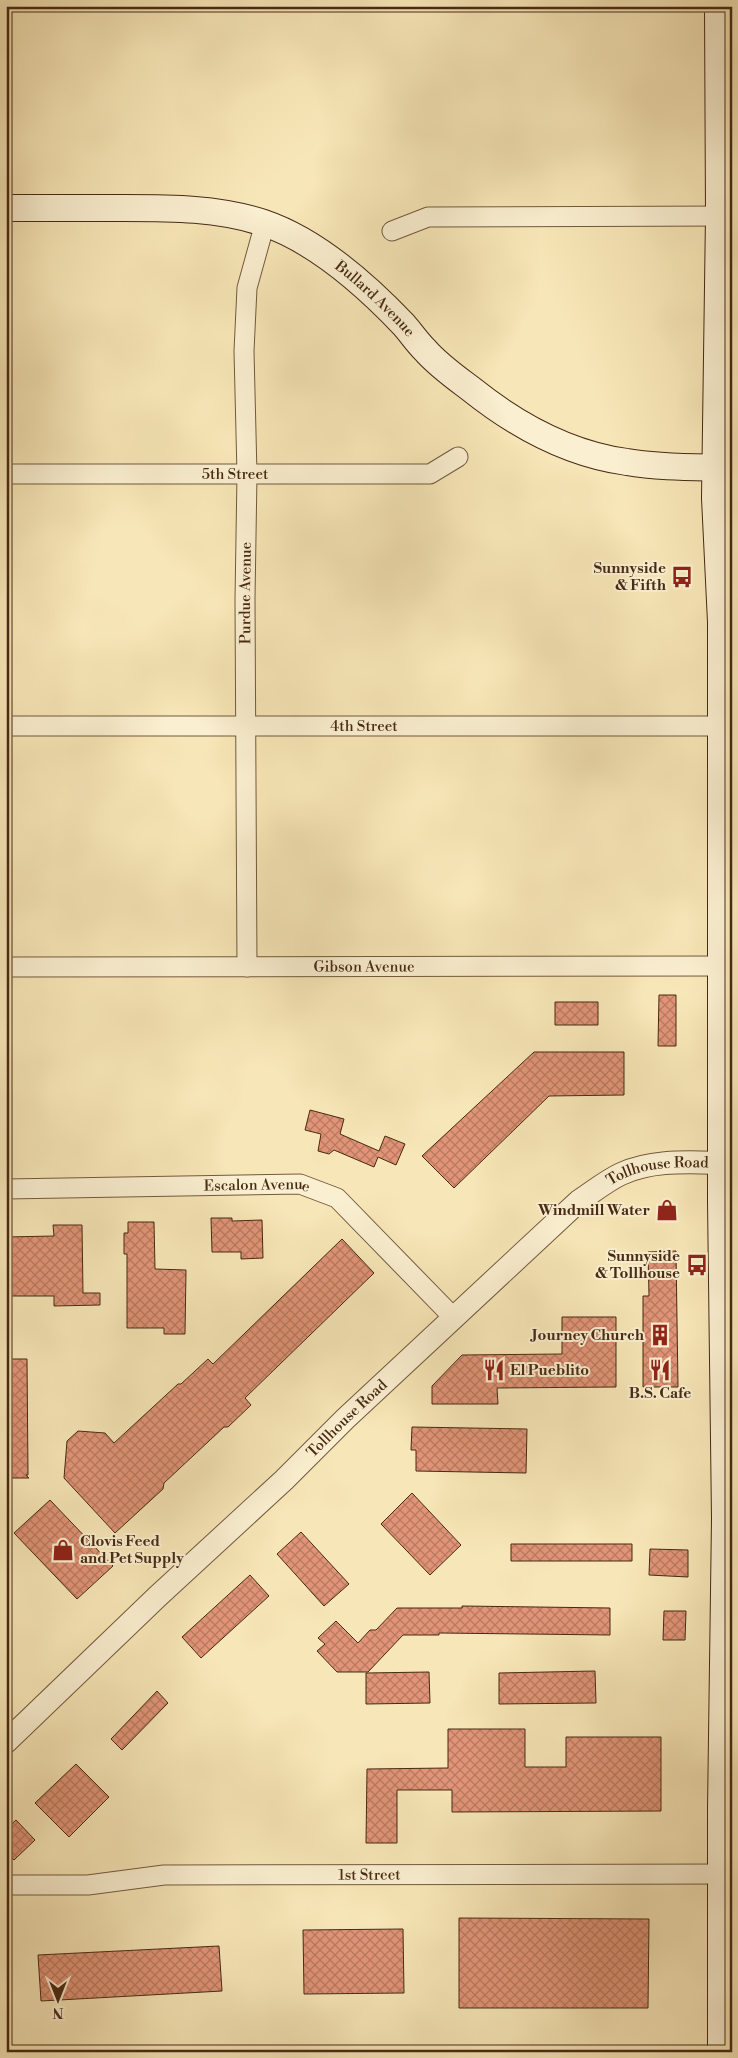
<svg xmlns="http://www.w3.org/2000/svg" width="738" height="2058" font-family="'Libre Bodoni',serif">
	<defs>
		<pattern id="building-cross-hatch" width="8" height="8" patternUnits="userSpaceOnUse" patternTransform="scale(1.25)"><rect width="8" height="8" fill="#e19477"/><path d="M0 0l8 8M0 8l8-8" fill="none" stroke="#b87960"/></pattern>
	</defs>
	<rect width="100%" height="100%" fill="#f7e6b7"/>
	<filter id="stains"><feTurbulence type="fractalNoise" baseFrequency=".004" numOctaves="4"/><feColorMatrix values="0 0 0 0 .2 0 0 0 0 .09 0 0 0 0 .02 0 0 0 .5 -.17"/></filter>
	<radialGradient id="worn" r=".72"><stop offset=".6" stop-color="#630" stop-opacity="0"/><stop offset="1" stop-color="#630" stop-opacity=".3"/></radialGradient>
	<path fill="url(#building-cross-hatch)" stroke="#472a14" d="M659,995H676V1046H658Z
		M555,1002H598V1025H555Z
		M534,1052H624V1095L549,1096L454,1188L422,1156Z
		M310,1110L344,1119L340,1134L379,1151L385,1136L405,1144L396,1165L378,1157L374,1167L334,1150L329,1154L318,1151L321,1134L305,1130Z
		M211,1218H232V1221L262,1220L263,1258L241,1259V1252H212Z
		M128,1222H154L155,1269L186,1270L185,1334H164V1328H127V1254H124V1233H128Z
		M53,1225H82L83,1293H100V1305L54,1306V1296H6V1237L54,1236Z
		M342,1239L374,1273L245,1398L251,1405L228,1427H224L164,1483L163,1489L115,1533L64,1478L67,1441L78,1431L105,1433L114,1443L178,1384H181L208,1359L213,1364Z
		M676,1251L678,1387H643V1296H649L648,1252Z
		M562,1317H616V1387L497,1388L498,1404H432V1386L462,1355L562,1354Z
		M6,1359H27L28,1475H26L29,1478H6Z
		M412,1427L527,1429L526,1473L416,1471V1450H411Z
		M412,1493L461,1545L430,1575L381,1524Z
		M50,1500L113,1566L77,1599L14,1533Z
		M301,1532L349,1584L324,1606L277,1554Z
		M511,1544H632V1561H511Z
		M650,1549L688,1550V1577L649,1575Z
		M250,1575L269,1596L201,1658L182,1637Z
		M462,1606L610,1608V1635L439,1633V1635H403L368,1672H337L317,1651L325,1644L318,1638L336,1621L358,1643L370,1630H376L397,1608H462Z
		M664,1611H686L685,1640H663Z
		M595,1671L596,1703L499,1704V1673Z
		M429,1672L430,1703L366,1704V1673Z
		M157,1691L168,1703L122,1750L111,1739Z
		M448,1729H525V1767H566V1737H661V1811L452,1812V1790H397V1843H366L367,1769L448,1768Z
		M76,1764L109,1797L69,1837L35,1803Z
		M16,1820L35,1840L14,1860L6,1852V1829Z
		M459,1918L649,1919L648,2008H459Z
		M403,1929L404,1993L304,1994L303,1930Z
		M219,1946L222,1991L41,2001L38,1955Z"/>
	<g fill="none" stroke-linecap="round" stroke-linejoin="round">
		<g stroke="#73593d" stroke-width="21">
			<g id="minor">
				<path d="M392,231L428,217L731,216"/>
				<path id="s1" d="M6,474H430L458,457"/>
				<path id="s2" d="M6,726H722"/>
				<path id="s3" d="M6,967L732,966"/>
				<path id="s4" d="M247,967L245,599L247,474L244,351L247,288L265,223"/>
				<path id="s5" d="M6,1189L300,1184L337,1198L454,1318"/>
				<path id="s6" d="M6,1885H88L164,1875L732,1874"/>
			</g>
		</g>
		<g stroke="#73593d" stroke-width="24">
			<g id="tertiary">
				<path id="s7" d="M6,1742L158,1596L284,1480L345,1419L579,1201C593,1192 606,1181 621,1174C655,1158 696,1163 732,1163"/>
			</g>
		</g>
		<g stroke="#472a14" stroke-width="28">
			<g id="secondary">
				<path d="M718,6L719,216L715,498L721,622V1200L725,1519L721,1809V2052"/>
				<path id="s8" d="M6,208C45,208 85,208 124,208C171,208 219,208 264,223C317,241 366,285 404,325C411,333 417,342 425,350C438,365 455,377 471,389C516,425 568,454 627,462C661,468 697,467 732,468"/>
			</g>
		</g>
		<use href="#minor" stroke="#faefd0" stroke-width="19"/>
		<use href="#tertiary" stroke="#faefd0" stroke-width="22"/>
		<use href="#secondary" stroke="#faefd0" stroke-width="26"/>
	</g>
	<defs>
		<g id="bus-bare" transform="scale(1.725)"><path d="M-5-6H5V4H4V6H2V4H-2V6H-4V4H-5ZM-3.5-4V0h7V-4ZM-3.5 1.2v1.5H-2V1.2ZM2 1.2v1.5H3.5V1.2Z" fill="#8f2418" stroke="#faefd0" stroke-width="2.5" paint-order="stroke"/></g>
		<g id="shop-bare" transform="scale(1.725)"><path d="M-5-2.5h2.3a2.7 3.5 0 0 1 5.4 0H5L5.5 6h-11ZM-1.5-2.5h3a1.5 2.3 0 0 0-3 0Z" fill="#8f2418" stroke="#faefd0" stroke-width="2.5" paint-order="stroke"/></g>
		<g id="building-bare" transform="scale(1.725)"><path d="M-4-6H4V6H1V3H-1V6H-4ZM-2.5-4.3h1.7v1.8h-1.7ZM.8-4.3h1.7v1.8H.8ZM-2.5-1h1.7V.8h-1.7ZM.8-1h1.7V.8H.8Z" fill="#8f2418" stroke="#faefd0" stroke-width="2.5" paint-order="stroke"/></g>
		<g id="restaurant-bare" transform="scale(1.725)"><path d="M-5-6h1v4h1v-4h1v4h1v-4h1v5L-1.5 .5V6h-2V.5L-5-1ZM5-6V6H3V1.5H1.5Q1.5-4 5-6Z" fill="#8f2418" stroke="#faefd0" stroke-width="2.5" paint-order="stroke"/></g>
	</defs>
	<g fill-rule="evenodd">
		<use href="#bus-bare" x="682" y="577"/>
		<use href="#shop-bare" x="667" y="1210"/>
		<use href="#bus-bare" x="697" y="1265"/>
		<use href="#building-bare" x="660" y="1335"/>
		<use href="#restaurant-bare" x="494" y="1370"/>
		<use href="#restaurant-bare" x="660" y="1370"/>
		<use href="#shop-bare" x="63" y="1550"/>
	</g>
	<g text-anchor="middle" stroke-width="4" stroke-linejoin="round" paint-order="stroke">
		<g font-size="15" fill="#472a14" stroke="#faefd0">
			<text dy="5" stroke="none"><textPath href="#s8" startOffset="395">Bullard Avenue</textPath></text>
			<text dy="5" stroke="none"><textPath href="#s1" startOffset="229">5th Street</textPath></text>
			<text dy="5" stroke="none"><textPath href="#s4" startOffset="374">Purdue Avenue</textPath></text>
			<text dy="5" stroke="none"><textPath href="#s2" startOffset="358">4th Street</textPath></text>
			<text dy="5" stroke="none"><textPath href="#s3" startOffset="358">Gibson Avenue</textPath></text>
			<text dy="5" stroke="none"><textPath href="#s7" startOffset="875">Tollhouse Road</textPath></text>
			<text dy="5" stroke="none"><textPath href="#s5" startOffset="251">Escalon Avenue</textPath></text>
			<text dy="5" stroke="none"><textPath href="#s7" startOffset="470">Tollhouse Road</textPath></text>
			<text dy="5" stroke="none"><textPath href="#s6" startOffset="364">1st Street</textPath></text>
		</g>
		<g font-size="15" font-weight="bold" fill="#472a14" stroke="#faefd0" text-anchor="end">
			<text x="666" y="573">Sunnyside<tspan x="666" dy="17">&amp; Fifth</tspan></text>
			<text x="650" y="1215">Windmill Water</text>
			<text x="680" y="1261">Sunnyside<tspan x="680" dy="17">&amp; Tollhouse</tspan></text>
			<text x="644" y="1340">Journey Church</text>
			<text x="510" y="1375" text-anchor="start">El Pueblito</text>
			<text x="660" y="1398" text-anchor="middle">B.S. Cafe</text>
			<text x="80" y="1546" text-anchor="start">Clovis Feed<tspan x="80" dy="17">and Pet Supply</tspan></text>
		</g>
	</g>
	<rect width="738" height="2058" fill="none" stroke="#f7e6b7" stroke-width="25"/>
	<rect x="8" y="8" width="723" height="2043" fill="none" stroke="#472a14" stroke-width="2.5"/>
	<rect x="12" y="12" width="713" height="2033" fill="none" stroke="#472a14"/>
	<g transform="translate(58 2000) rotate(180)" stroke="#faefd0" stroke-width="4" paint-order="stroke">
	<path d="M0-4L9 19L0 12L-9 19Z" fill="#472a14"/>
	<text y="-8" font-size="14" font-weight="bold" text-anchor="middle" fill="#472a14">N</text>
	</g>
	<rect width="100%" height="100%" filter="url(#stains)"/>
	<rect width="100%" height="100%" fill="url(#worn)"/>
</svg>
